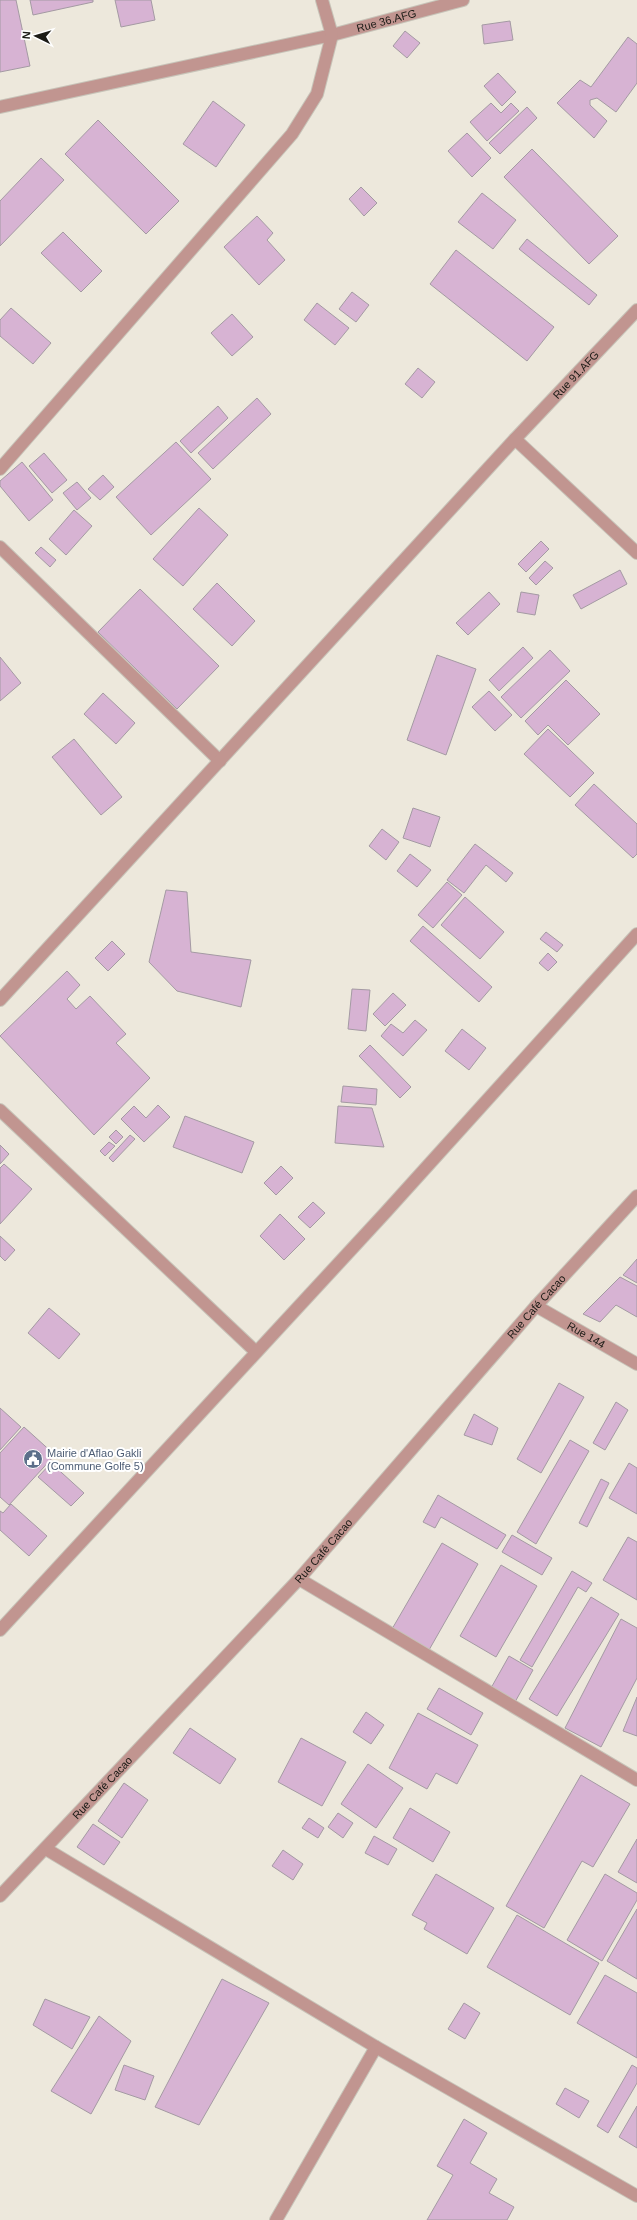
<svg xmlns="http://www.w3.org/2000/svg" width="637" height="2220" font-family="Helvetica,sans-serif">
	<rect width="100%" height="100%" fill="#ede8dc"/>
	<path fill="#d7b3d3" stroke="#a49aa3" d="M0,0H16L30,66L0,72Z
		M30,0H93V2L33,15Z
		M115,0H151L155,20L121,27Z
		M510,21L513,40L484,44L482,25Z
		M405,31L420,43L407,58L393,46Z
		M628,37L637,44V83L616,112L597,98L590,100V105L607,121L594,138L557,103L580,80L591,87Z
		M498,73L516,92L502,106L484,86Z
		M213,101L245,125L216,167L183,144Z
		M491,103L501,113L511,103L519,111L487,141L470,122Z
		M527,107L537,118L500,154L489,143Z
		M98,120L179,201L146,234L65,154Z
		M467,133L491,158L472,177L448,151Z
		M532,149L618,236L589,264L504,177Z
		M41,158L64,180L0,246V201Z
		M361,187L377,203L364,216L349,199Z
		M482,193L516,220L493,249L458,222Z
		M257,216L273,233L267,240L285,260L259,285L224,247Z
		M63,232L102,271L81,292L41,253Z
		M527,239L597,295L589,305L519,249Z
		M456,250L554,327L527,361L430,284Z
		M352,292L369,305L356,322L339,309Z
		M317,303L349,328L335,345L304,320Z
		M11,308L51,343L33,364L0,336V320Z
		M232,314L253,337L232,356L211,333Z
		M418,368L435,382L422,398L405,384Z
		M257,398L271,414L213,469L198,453Z
		M218,406L228,418L191,453L180,441Z
		M176,442L211,479L151,535L116,497Z
		M44,453L67,480L52,493L29,466Z
		M22,462L53,500L29,521L0,486V481Z
		M103,475L114,487L100,500L88,489Z
		M77,482L91,498L77,510L63,493Z
		M199,508L228,535L183,586L153,559Z
		M74,510L92,526L66,555L49,539Z
		M541,541L549,549L526,572L518,564Z
		M41,547L56,560L50,567L35,553Z
		M545,561L553,568L536,585L529,578Z
		M620,570L627,584L581,609L573,595Z
		M217,583L255,621L232,646L193,609Z
		M140,589L219,666L177,709L98,632Z
		M489,592L500,604L468,635L456,623Z
		M521,592L539,595L535,615L517,612Z
		M523,647L533,658L499,691L489,680Z
		M550,650L570,671L521,718L501,697Z
		M437,655L476,669L446,755L407,740Z
		M0,657L21,683L0,701Z
		M566,680L600,714L568,745L548,725L538,735L525,721Z
		M489,691L512,715L495,731L472,707Z
		M103,693L135,723L116,744L84,714Z
		M548,729L594,773L570,797L524,754Z
		M74,739L122,797L101,815L52,757Z
		M594,784L637,824V854L633,858L575,805Z
		M413,808L440,817L430,847L403,838Z
		M382,829L399,842L386,860L369,846Z
		M475,844L513,873L506,882L486,865L464,893L447,880Z
		M410,854L431,870L417,887L397,871Z
		M447,882L462,895L433,928L418,915Z
		M166,890L187,892L191,952L251,960L241,1007L177,991L149,962Z
		M465,897L504,932L480,959L441,925Z
		M423,926L492,987L479,1002L410,941Z
		M546,932L563,945L557,952L540,939Z
		M112,941L125,954L108,971L95,958Z
		M548,953L557,962L548,971L539,963Z
		M67,971L80,985L67,999L76,1009L90,996L126,1034L116,1043L150,1078L94,1135L0,1036Z
		M352,989L370,990L366,1031L348,1029Z
		M393,993L406,1005L385,1026L373,1014Z
		M415,1020L427,1030L403,1056L381,1036L391,1024L403,1033Z
		M462,1029L486,1048L469,1070L445,1051Z
		M370,1045L411,1087L400,1098L359,1056Z
		M343,1086L377,1089L376,1105L341,1102Z
		M158,1105L170,1117L144,1142L121,1119L134,1106L146,1118Z
		M338,1106L372,1108L384,1147L335,1143Z
		M185,1116L254,1142L242,1173L173,1147Z
		M116,1130L123,1137L116,1144L109,1137Z
		M130,1135L135,1139L113,1162L109,1158Z
		M109,1142L115,1146L105,1156L100,1151Z
		M0,1145L9,1154L0,1164Z
		M4,1164L32,1189L0,1224V1168Z
		M281,1166L293,1178L276,1195L264,1183Z
		M313,1202L325,1213L310,1228L298,1217Z
		M280,1214L305,1239L284,1260L260,1236Z
		M0,1236L15,1250L5,1261L0,1256Z
		M637,1259V1283L623,1275Z
		M620,1277L637,1286V1317L616,1305L600,1322L583,1314Z
		M49,1308L80,1334L59,1359L28,1333Z
		M559,1383L584,1397L541,1473L517,1459Z
		M616,1402L628,1410L605,1450L593,1443Z
		M0,1408L21,1427L0,1450Z
		M474,1414L498,1428L492,1445L464,1435Z
		M24,1427L55,1455L9,1505L0,1497V1453Z
		M570,1440L589,1451L536,1544L517,1532Z
		M51,1463L84,1493L71,1506L38,1477Z
		M629,1463L637,1468V1514L609,1498Z
		M601,1479L609,1483L587,1527L579,1523Z
		M438,1495L506,1535L497,1549L441,1517L435,1528L423,1522Z
		M11,1504L47,1536L29,1556L0,1530V1511L3,1513Z
		M512,1535L552,1558L542,1575L502,1552Z
		M628,1537L637,1542V1600L603,1580Z
		M442,1543L478,1564L429,1650L392,1629Z
		M501,1565L537,1586L496,1657L460,1636Z
		M572,1571L592,1583L586,1592L578,1587L532,1667L520,1660Z
		M591,1597L619,1614L557,1716L529,1699Z
		M621,1619L637,1628V1678L601,1747L565,1728Z
		M509,1656L533,1670L515,1702L491,1688Z
		M439,1688L483,1713L471,1735L427,1709Z
		M637,1697V1736L623,1731Z
		M366,1712L384,1725L371,1744L353,1732Z
		M418,1713L478,1745L457,1784L436,1773L427,1789L389,1768Z
		M190,1728L236,1759L220,1784L173,1753Z
		M301,1738L346,1762L322,1806L278,1782Z
		M368,1764L403,1788L376,1828L341,1804Z
		M581,1775L630,1804L593,1867L582,1861L544,1928L506,1906Z
		M124,1783L148,1800L122,1838L98,1821Z
		M410,1808L450,1832L433,1862L393,1838Z
		M338,1813L353,1823L343,1838L328,1827Z
		M309,1818L324,1828L318,1838L302,1828Z
		M93,1824L120,1842L104,1865L77,1847Z
		M374,1836L397,1849L388,1865L365,1853Z
		M637,1839V1883L618,1872Z
		M283,1850L303,1864L293,1880L272,1866Z
		M436,1874L494,1908L467,1954L424,1929L427,1923L412,1915Z
		M605,1874L637,1893V1900L602,1961L567,1940Z
		M637,1909V1979L607,1961Z
		M517,1915L599,1963L570,2015L487,1967Z
		M605,1975L637,1993V2058L577,2023Z
		M222,1979L269,2003L199,2125L155,2107Z
		M45,1999L90,2017L72,2049L33,2025Z
		M464,2003L480,2013L465,2039L448,2029Z
		M99,2016L131,2041L91,2114L51,2091Z
		M124,2065L154,2076L145,2100L115,2090Z
		M632,2065L637,2068V2083L608,2133L597,2126Z
		M565,2088L589,2101L579,2118L556,2104Z
		M637,2106V2148L619,2137Z
		M464,2119L487,2133L470,2163L497,2179L489,2193L514,2207L507,2220H427L453,2175L437,2166Z"/>
	<g fill="none" stroke-linecap="round" stroke-linejoin="round">
		<g stroke="#c7c3b8" stroke-width="14">
			<g id="minor">
				<path id="s1" d="M0,107L332,35L463,0"/>
				<path d="M515,439L637,553"/>
				<path d="M0,469L292,134L317,94L332,35L322,0"/>
				<path d="M0,547L220,761"/>
				<path id="s2" d="M0,1000L515,439L637,310"/>
				<path d="M0,1110L256,1352"/>
				<path id="s3" d="M536,1306L637,1364"/>
				<path d="M299,1579L637,1780"/>
				<path d="M0,1630L385,1213L637,934"/>
				<path d="M46,1849L376,2047L637,2196"/>
				<path id="s4" d="M0,1896L299,1579L536,1306L637,1196"/>
				<path d="M276,2220L376,2047"/>
			</g>
		</g>
		<use href="#minor" stroke="#c19590" stroke-width="12"/>
	</g>
	<defs>
		<g id="civic-disc" transform="scale(1)"><circle r="9.5" fill="#5c6f8a" stroke="#fff"/><path d="M-.6-6.5H3V-4.5H.6V-3L4-1V1h2V6H-6V1h2V-1L-.6-3ZM-1.2 2.5V6h2.4V2.5Z" fill="#fff"/></g>
	</defs>
	<g fill-rule="evenodd">
		<use href="#civic-disc" x="33" y="1459"/>
	</g>
	<g text-anchor="middle" stroke-width="4" stroke-linejoin="round" paint-order="stroke">
		<g font-size="11" fill="#1c1b16" stroke="#fff">
			<text dy="4" stroke="none"><textPath href="#s1" startOffset="396">Rue 36.AFG</textPath></text>
			<text dy="4" stroke="none"><textPath href="#s2" startOffset="850">Rue 91.AFG</textPath></text>
			<text dy="4" stroke="none"><textPath href="#s4" startOffset="797">Rue Café Cacao</textPath></text>
			<text dy="4" stroke="none"><textPath href="#s3" startOffset="58">Rue 144</textPath></text>
			<text dy="4" stroke="none"><textPath href="#s4" startOffset="473">Rue Café Cacao</textPath></text>
			<text dy="4" stroke="none"><textPath href="#s4" startOffset="149">Rue Café Cacao</textPath></text>
		</g>
		<g font-size="11" fill="#4e5e75" stroke="#fff" text-anchor="start">
			<text x="47" y="1457">Mairie d'Aflao Gakli<tspan x="47" dy="13">(Commune Golfe 5)</tspan></text>
		</g>
	</g>
	<g transform="translate(36 36) rotate(275)" stroke="#ffffff" stroke-width="3" paint-order="stroke">
	<path d="M0-3L7 15L0 10L-7 15Z" fill="#1c1b16"/>
	<text y="-6" font-size="11" font-weight="bold" text-anchor="middle" fill="#1c1b16">N</text>
	</g>
</svg>
